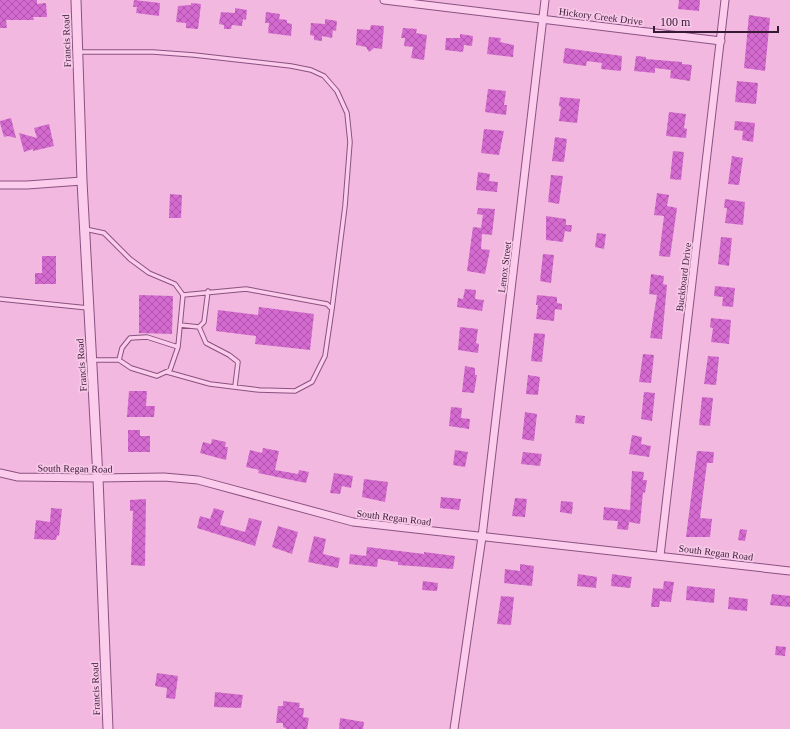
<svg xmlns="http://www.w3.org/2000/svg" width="790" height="729" font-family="'Times New Roman',serif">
	<defs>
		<pattern id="building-cross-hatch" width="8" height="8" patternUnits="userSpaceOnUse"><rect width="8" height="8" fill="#d46acf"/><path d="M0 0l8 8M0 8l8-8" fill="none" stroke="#ad56a9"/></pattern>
	</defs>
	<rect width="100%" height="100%" fill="#f2b8df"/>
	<path fill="url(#building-cross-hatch)" d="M0,0H37V4L46,3L47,17H33L34,20H6L7,28H0Z
		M134,0L160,3L159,16L136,13L137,7H133Z
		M679,0H700L699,11L678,9Z
		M191,3L201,4L198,29L186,28V23L176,22L178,6L191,5Z
		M235,8L247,10L246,20L243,19L242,26L232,25L231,29H224V25L219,24L221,12L235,13Z
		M266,12L280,14L279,19L287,20V23L292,24L291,36L268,33L269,23H265Z
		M749,15L770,18L765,71L744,68Z
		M325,19L337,21L336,31L333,30L332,38L322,36V41L314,40V36L310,35L311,23L325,24Z
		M371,25L384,26L382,49L374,48L369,52L366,47L356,45L357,29L370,30Z
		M403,28L417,29L416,33L427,35L424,60L411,58L413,47L404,46L405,38H401Z
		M460,34L473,36L472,46L464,45L463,52L445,50L446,38H460Z
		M489,37L501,38L500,42L514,45L513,57L487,54Z
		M565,48L622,56L621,71L601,69L602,63L587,61L586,66L563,63Z
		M636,56L646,57V59L682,62V64L692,65L690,81L670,78L671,70L655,68V73L634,71Z
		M737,81L758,83L756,104L735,102Z
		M488,89L506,91L504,105H507L506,115L485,112Z
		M560,97L580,99L577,123L559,121L561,107L559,106Z
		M669,112L686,114L684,128L687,129L686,138L666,136Z
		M11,118L16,138L8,136L4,137L0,123V121Z
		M735,121L755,123L753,142L742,140L743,131L734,130Z
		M49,124L54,146L33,151V149L24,152L19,133L37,138L34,128Z
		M484,129L504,131L499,155L481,153Z
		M555,137L567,139L564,162L552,161Z
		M673,151L684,152L681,180L670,179Z
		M732,156L743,158L739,185L728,184Z
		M478,172L490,174L489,181L498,182L497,192L476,190Z
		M551,175L563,176L559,204L548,202Z
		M657,193L669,195L667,206L677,208L670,257L659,256L664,216L654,215Z
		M170,194L182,195L181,218H169Z
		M725,199L745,202L743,225L725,223L727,208H724Z
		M478,208L495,209L492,235L482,234L481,249L490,250L485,274L467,271L473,227L481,228L483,215L477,214Z
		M546,216L566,219V225H572L571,232L565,231L563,242L546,240Z
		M597,233L606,234L604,249L595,247Z
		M721,237L732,238L729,266L718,264Z
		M543,254L554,255L551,283L540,281Z
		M42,256H56V284H35V273H42Z
		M651,274L664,276L663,284L667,285L662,339L650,338L657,295L649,294Z
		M715,286L735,288L733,307L722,306L723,297L714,296Z
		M465,289L476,290L475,299L484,300L482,311L457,307L458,298L463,299Z
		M139,295L173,296L172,334L139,333Z
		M537,295L557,297V303L562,304V310L555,309L554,321L536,319L538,305H536Z
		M259,307L314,314L310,350L255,344L256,336L216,331L218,310L258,315Z
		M711,318L731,320L729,344L711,342L713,328L710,327Z
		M460,327L478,329L476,343L479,344L478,353L458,350Z
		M534,333L545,334L542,362L531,361Z
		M643,354L654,355L651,383L639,382Z
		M708,356L719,357L716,385L704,384Z
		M465,366L475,368V375H477L474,393L462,392Z
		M528,375L540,377L538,395L526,394Z
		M129,391H147L146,406H155L154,417H127Z
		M644,392L655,393L652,421L641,419Z
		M702,397L713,398L710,426L699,425Z
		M451,407L462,408L461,418L470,419L469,429L449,426Z
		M525,412L537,414L534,441L522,439Z
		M576,415L585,416L584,424L575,423Z
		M128,430H140V436H150V452H128Z
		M632,435L642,437L641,444L651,446L649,457L629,454Z
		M212,439L226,442L225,447H228L226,460L200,453L203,442L211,444Z
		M263,448L279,451L275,470L298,474L299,470L309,472L306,483L258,473L259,470L246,467L250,450L262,453Z
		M455,450L468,452L465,467L453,465Z
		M697,451L714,452L713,463H707L700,518L712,519L710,537H686Z
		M523,452L542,454L540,466L521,464Z
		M632,471L644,472L643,480H647L645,493L643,492L640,524L629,522L628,530L617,529L618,521L603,520L604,507L630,510Z
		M334,473L353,476L351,488L342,486L340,494L330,493Z
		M364,479L388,482L385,502L362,497Z
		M441,497L461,499L459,510L440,508Z
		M515,498L527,499L525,517L512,516Z
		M146,499L145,566L131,565L133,511H130V500Z
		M561,501L573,502L572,514L560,512Z
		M51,508L62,509L59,536L57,535L56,540L34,539L36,520L50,522Z
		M214,508L224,511L220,525L245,532L249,518L262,521L255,546L197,528L200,516L210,519Z
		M278,526L298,532L292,554L272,547Z
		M740,529L747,530L745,541L738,540Z
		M314,536L326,539L323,554L340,558L338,568L308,562Z
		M367,547L424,554V552L455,556L453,569L398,565V562L378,559L377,567L349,564L350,554L366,556Z
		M520,564L534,566L532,586L504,583L505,569L520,571Z
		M578,574L597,577L596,588L577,586Z
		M612,574L632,577L630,588L611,586Z
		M423,581L438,583L437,591L422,590Z
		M664,581L674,582L671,602L660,601L659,607H651L653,588L663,589Z
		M687,586L715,589L714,603L686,600Z
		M772,594L790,596V607L770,605Z
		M501,596L514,597L511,625L497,624Z
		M729,597L748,599L747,611L728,609Z
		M776,646L786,647L785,656L775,655Z
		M157,673L178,676L175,699L166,698L167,688L155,686Z
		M215,692L243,695L241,708L214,707Z
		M283,701L300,703L299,708H304L303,717L309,718L307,729H287L283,727V723H276L278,706H283Z
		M340,718L364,722L363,729H339Z"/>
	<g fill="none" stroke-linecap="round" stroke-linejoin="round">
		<g stroke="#895280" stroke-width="5.5">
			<path id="service" d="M78,52H153L194,55L291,66L311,70L324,76L337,91L347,113L350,142L345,206L332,309
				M85,229L104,233L130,259L149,273L175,284L183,295L178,347L170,370L157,376L131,368L119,360H92
				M0,299L88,308
				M180,325L199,327L204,322L208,291
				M199,327L206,343L229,355L238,362L235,386
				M119,360L122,348L130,338L147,337L178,347
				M167,372L210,384L259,390L295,391L312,382L325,356L332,309L327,304L246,289L183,295"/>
		</g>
		<g stroke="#895280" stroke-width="9">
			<path id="minor" d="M384,0L721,41
				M0,185H27L82,181
				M0,473L18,477L98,478L164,477L198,480L353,522L790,571
				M660,556L725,0
				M454,729L482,537L545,0"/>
		</g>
		<g stroke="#895280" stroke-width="11">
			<path id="tertiary" d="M76,0L82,181L98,478L108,729"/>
		</g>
		<use href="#service" stroke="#fcccec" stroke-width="3.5"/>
		<use href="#minor" stroke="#fcccec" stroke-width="7"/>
		<use href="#tertiary" stroke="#fcccec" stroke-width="9"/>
	</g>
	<g text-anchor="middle" stroke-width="3.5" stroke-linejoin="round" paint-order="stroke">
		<g font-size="10" fill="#361933" stroke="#f8c8e8">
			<text transform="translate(601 16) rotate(7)" y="4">Hickory Creek Drive</text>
			<text transform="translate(66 41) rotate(-92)" y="4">Francis Road</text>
			<text transform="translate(504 267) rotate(-83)" y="4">Lenox Street</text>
			<text transform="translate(683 277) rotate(-83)" y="4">Buckboard Drive</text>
			<text transform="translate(81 365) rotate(-94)" y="4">Francis Road</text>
			<text transform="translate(75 468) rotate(1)" y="4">South Regan Road</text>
			<text transform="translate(394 517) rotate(7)" y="4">South Regan Road</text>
			<text transform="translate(716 552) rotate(7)" y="4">South Regan Road</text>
			<text transform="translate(95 689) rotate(-92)" y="4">Francis Road</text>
		</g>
	</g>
	<path d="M654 26v6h124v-6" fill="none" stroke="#361933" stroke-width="2"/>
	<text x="660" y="26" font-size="12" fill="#361933" stroke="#f8c8e8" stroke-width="3" paint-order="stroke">100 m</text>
</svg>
